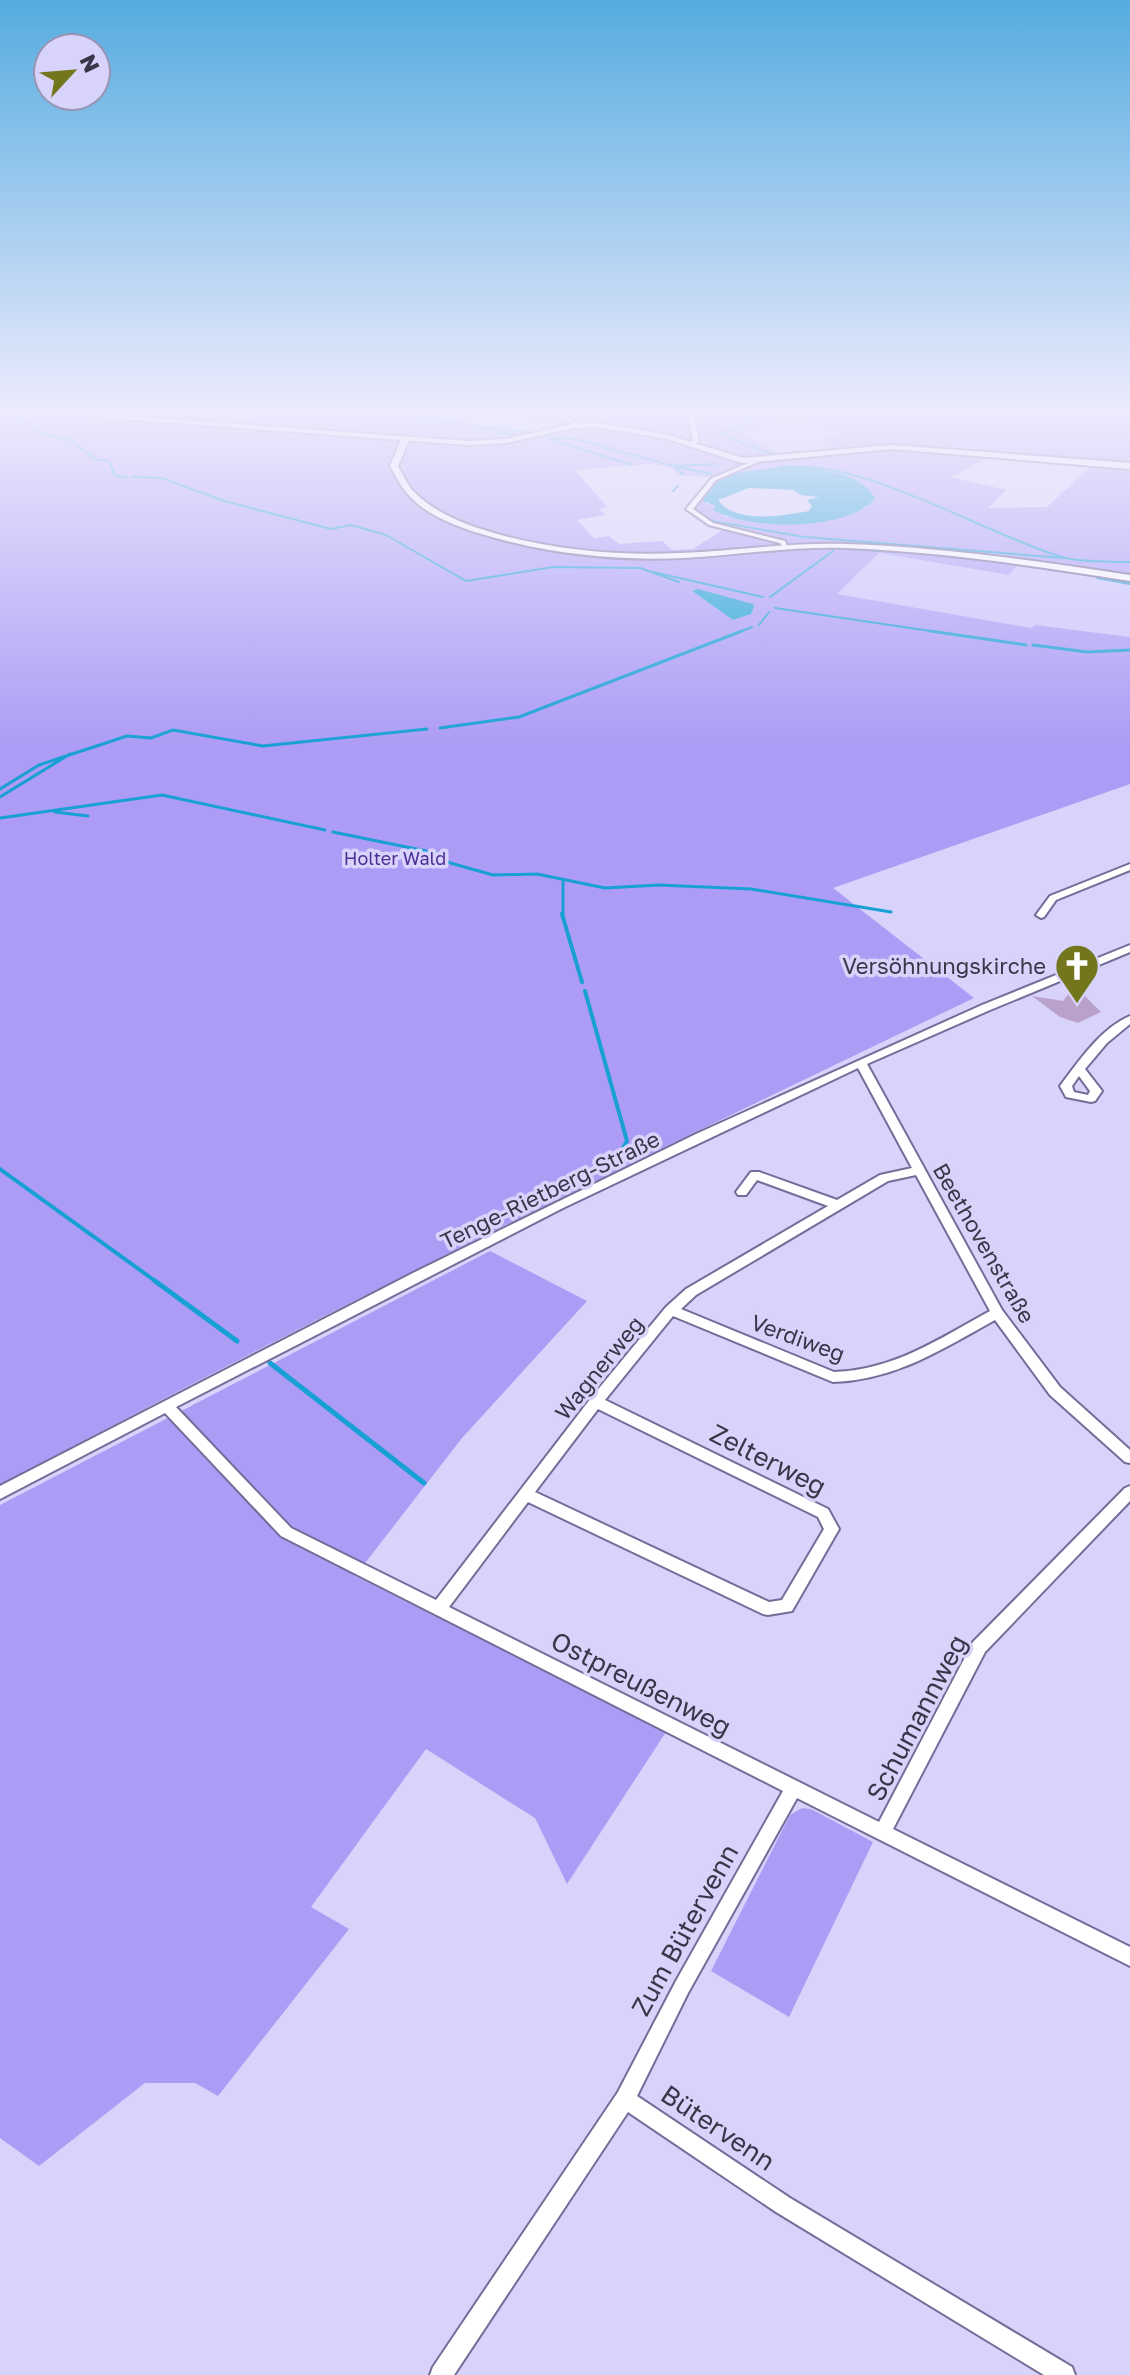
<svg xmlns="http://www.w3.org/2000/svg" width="1130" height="2375" font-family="'Golos Text',sans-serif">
	<rect width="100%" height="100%" fill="#d8d3fa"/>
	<path fill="#cec6fd" d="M792,419L842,433L819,441L832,448L785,457L742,432Z
		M879,553L1009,575L1020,563L1130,581V637L1035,625L1031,628L837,595Z"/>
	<path fill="#ac9cf5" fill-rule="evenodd" d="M0,413H481L461,423L537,433L575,424L510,413H1130V581L1020,563L1009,575L879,553L837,594L1031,628L1035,625L1130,637V784L833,888L974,998C647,1155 319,1313 0,1486ZM792,419L840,433L818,441L830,448L785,457L743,433ZM990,456L1091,466L1047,507L988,508L1006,490L951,477ZM650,464L670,467L679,475L724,478L784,465L802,466L863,484L868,507L826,519L725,517L716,506L706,504L705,495L695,505L694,512L727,527L693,549L672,550L662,541L619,544L609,536L594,538L577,520L605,515L599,509L607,507L575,470ZM692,591L754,607L751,614L733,620Z
		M490,1251L587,1301L462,1438L355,1576L666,1732L567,1884L535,1818L426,1749L311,1907L349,1929L218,2096L195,2083H145L39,2166L0,2138V1505Z
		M802,1808L811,1809L873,1842L789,2017L711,1971L790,1815Z"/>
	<path fill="#18a0d4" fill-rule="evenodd" d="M784,465C810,467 865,472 875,499C845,532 749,530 713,510L716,506L703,501C718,464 754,475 784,465ZM749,488L793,490L801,495L819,497L807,500L812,506L809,511C783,516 734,524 718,500Z
		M698,589L753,604L754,607L751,614L733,620L692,591Z"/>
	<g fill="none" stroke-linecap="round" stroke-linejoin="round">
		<path stroke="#18a0d4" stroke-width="2" d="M370,413L526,432
			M753,413L747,425L719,434L777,456
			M0,415L22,419L38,433L70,440L95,459L109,461L115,476L126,477
			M494,432L515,435
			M548,438L575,439L673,466L716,464
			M550,439L632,465
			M675,466L711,474
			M675,467L683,474
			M794,467C870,463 986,534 1062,557C1083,563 1109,561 1130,562
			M132,477L162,478L224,501L331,529L351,525L386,535L466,581L553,567L640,568L679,582
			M673,491L678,486
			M707,520L804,537L1063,558
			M849,549L897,552
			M653,572L763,597
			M1097,578L1130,584
			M770,597L833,551
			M775,608L944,633
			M759,625L769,612
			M737,633L752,627"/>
		<path stroke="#18a0d4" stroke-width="3" d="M930,631L1026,645
			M1033,645L1087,652L1130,650
			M440,728L519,717L742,631
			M0,789L39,765L127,736L151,738L173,730L263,746L427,729
			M0,797L70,754
			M55,812L88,816
			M0,818L162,795L325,830
			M333,832L436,853L447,862L493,875L537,874L605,888L659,885L751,889L891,912
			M563,882V916"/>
		<path stroke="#18a0d4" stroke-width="4" d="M562,914L582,982
			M585,991L627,1141L621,1151L629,1155
			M0,1169L158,1283"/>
		<path stroke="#18a0d4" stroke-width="5" d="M155,1281L237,1341
			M270,1363L424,1483"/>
	</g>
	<path fill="#baa1cc" d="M1080,991L1101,1012L1078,1023L1060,1017L1032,996L1063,1001L1070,992Z"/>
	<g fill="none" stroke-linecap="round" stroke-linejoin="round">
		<g stroke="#746d99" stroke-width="4">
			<path id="minor" d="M518,413L566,417L586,425L583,427L565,421Z
				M688,413H694L699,442L689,446L687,443L693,441Z
				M753,461L758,462L716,480L693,509L713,523L785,541L788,548H784L780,543L709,525L686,509L712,478Z
				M1130,864V870L1056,900L1044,917L1041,918L1036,915L1050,896Z
				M1130,945V952L990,1010L867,1064L1002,1310L1060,1387L1130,1450V1463L1125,1462L1050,1395L995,1320C942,1349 896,1380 833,1382L673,1316L605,1400L828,1509L839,1529L792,1611L768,1615L763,1614L528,1502L449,1607L879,1822L973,1642L1125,1488L1130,1486V1501L985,1652L893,1829L1130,1947V1966L797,1798L688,1993L637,2096L790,2198L1072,2367L1075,2375H1044L776,2212L628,2112L454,2375H430L433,2367L618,2092L676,1981L783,1791L281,1536L165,1413L0,1499V1486L413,1273L696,1134L982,1005ZM858,1068L912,1168L880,1175L837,1200L759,1172H751L736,1192L738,1195H746L757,1180L828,1206L686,1289L666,1307L591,1398L436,1600L291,1528L176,1407L563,1208ZM916,1175L990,1311C939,1339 894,1370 834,1372L681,1309L696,1295L888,1181ZM598,1409L818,1517L824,1529L782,1600L769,1602L535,1492Z
				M1130,1016V1024L1107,1043L1085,1069L1102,1091L1095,1101L1091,1102L1066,1097L1060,1086C1079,1061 1101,1028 1130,1016ZM1079,1076L1090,1091L1088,1095L1074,1092L1072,1086Z"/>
		</g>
		<g stroke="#746d99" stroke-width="4">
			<path id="tertiary" d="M405,438L409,440L398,466C403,474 407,485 414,492C435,513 466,525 494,533C554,550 619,556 681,553C736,551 791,542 846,544C941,547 1036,561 1130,575V581C1036,566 942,552 847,548C792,546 738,555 683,558C617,561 548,554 485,535C458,527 424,515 406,492C400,485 395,474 390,466L401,440Z"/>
		</g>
		<g stroke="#746d99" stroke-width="4">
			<path id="secondary" d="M42,413H83L468,441L506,439L573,424L598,423L668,435L743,458L892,445L1130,463V469L892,449L742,463L667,439L598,427L573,428L506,443L468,445Z"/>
		</g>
		<use href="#minor" fill="#fff" fill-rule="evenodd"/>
		<use href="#tertiary" fill="#fff" fill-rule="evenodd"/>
		<use href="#secondary" fill="#fff" fill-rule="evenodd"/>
	</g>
	<linearGradient id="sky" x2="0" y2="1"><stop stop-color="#55ace0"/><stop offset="0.55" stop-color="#edebfd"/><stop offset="1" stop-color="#edebfd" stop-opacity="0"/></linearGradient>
	<rect width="1130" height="746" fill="url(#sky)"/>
	<defs>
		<g id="church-pin" transform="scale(2.3)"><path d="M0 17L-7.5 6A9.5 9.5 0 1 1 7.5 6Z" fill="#74761e" stroke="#d8d3fa"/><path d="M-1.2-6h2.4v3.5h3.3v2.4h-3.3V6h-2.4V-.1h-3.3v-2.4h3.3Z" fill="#fff"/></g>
	</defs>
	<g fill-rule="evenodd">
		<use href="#church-pin" x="1077" y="966"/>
	</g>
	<g text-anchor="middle" stroke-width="7" stroke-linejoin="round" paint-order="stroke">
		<g font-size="18" fill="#4d2e95" stroke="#d8d3fa">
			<text x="395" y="865">Holter Wald</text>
		</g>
		<g font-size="22" fill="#383649" stroke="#d8d3fa" text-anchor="end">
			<text x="1046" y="974">Versöhnungskirche</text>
		</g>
		<g font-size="22" fill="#383649" stroke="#d8d3fa">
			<text transform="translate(550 1190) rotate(-26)" y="8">Tenge-Rietberg-Straße</text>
			<text transform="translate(984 1243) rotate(60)" y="8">Beethovenstraße</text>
			<text transform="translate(798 1338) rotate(20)" y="8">Verdiweg</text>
			<text transform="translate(599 1368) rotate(-51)" y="8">Wagnerweg</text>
		</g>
		<g font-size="26" fill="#383649" stroke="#d8d3fa">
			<text transform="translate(768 1460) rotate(27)" y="9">Zelterweg</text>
			<text transform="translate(641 1684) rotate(27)" y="9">Ostpreußenweg</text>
			<text transform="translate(917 1718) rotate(-62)" y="9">Schumannweg</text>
			<text transform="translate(685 1930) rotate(-61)" y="9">Zum Bütervenn</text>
			<text transform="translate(718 2128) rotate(34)" y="9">Bütervenn</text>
		</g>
	</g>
	<g transform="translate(72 72) rotate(64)"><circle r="38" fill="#d8d3fa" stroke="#9894b3" stroke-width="2"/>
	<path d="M0-6L14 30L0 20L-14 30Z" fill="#74761e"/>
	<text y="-12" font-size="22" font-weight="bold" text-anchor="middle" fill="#383649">N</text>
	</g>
</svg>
